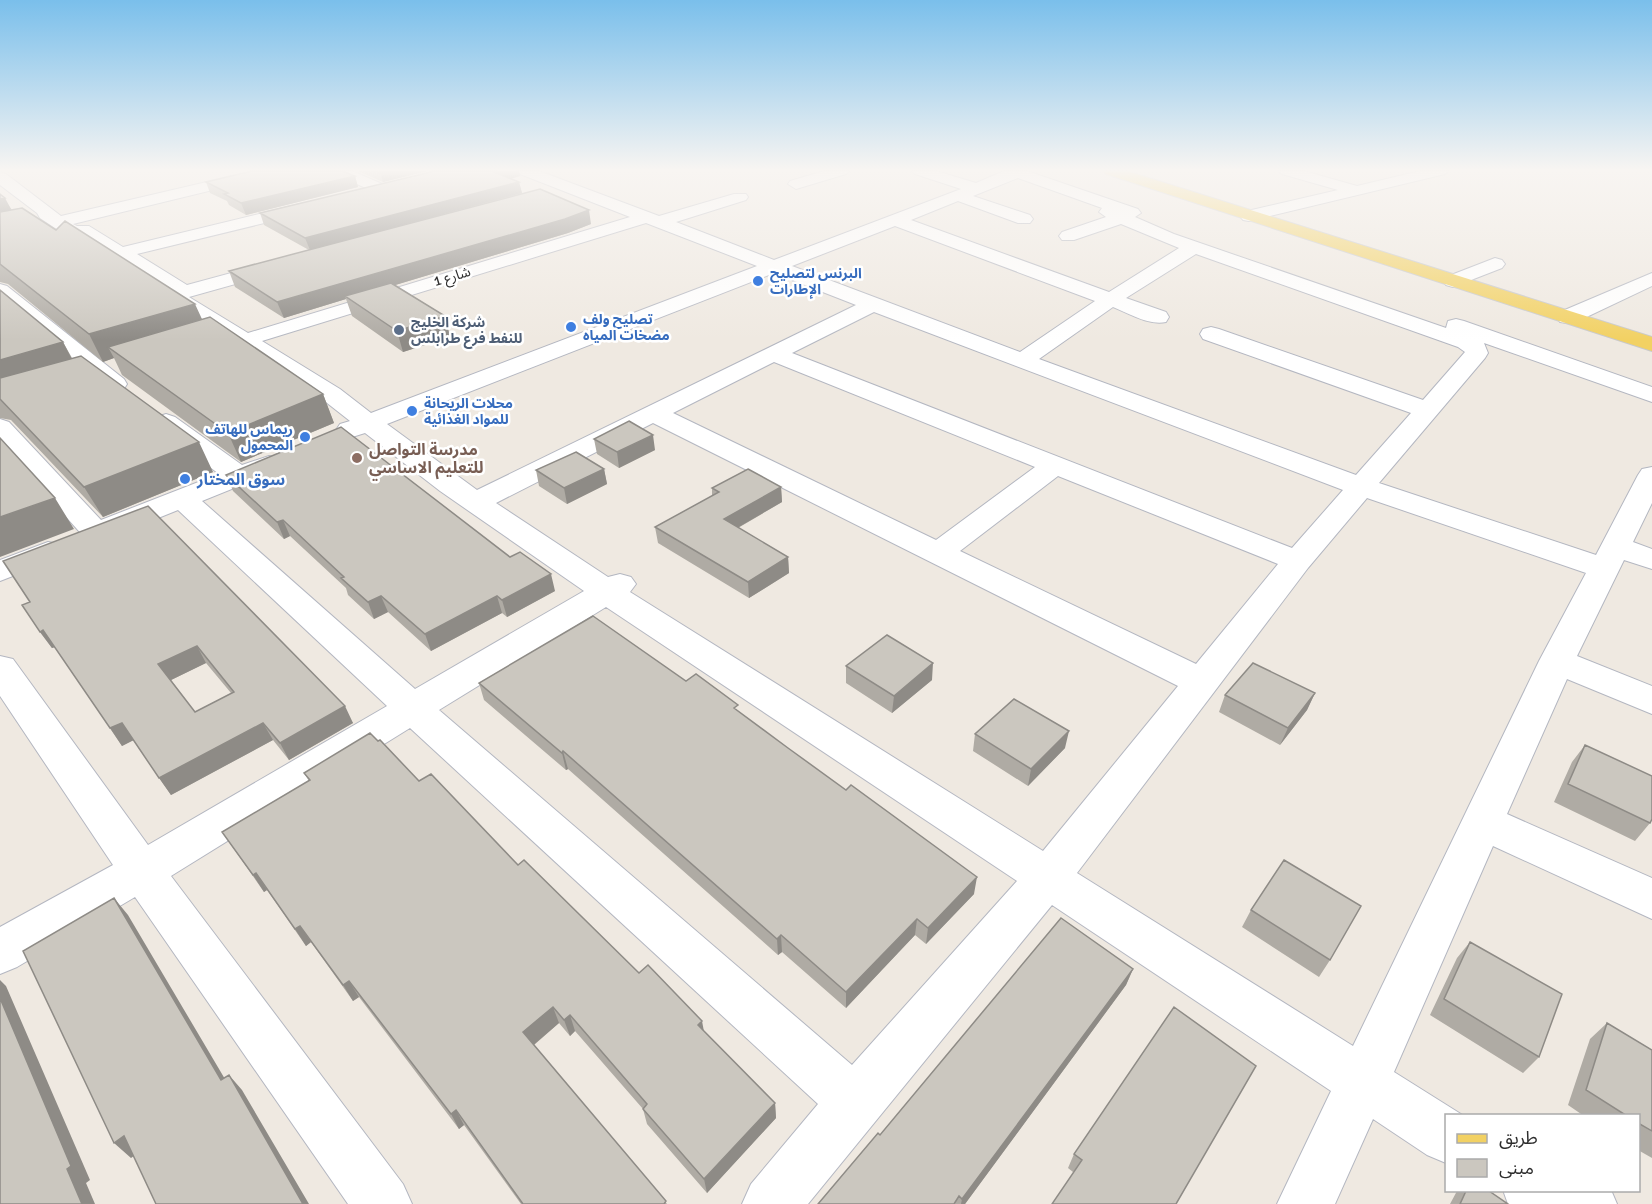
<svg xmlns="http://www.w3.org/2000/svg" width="1652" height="1204" font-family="Signika,'Noto Sans Arabic',sans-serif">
	<rect width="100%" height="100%" fill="#efe9e1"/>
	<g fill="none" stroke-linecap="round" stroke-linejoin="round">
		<g stroke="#b4b7c1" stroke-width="2">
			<path id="minor" d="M254,171H282L279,174L73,224L77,226H89L123,247L304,203L310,204L312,208L310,212L137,254L187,285L275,261L282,263L285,267L282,271L189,297L248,333L630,217L520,174L517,171H539L659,216L734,194H746L748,197L746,200L676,222L774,260L961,189L915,174L912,171H936L976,183L1004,171H1027L1138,209L1141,213L1135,217L1174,234L1446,328L1448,321L1456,319L1464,321L1652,387V402L1484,343L1488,353L1485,358L1379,483L1596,555L1638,475L1642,469L1652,467V503L1633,542L1652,549V569L1624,560L1577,656L1652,686V714L1567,679L1507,814L1652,878V919L1493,846L1394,1072L1464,1116H1446V1163L1427,1155L1373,1119L1335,1204H1277L1331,1091L1052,905L808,1204H742L751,1184L818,1104L410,728L171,876L403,1184L412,1204H348L135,897L17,967L0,974V927L113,865L0,696V656L13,659L148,845L387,706L178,510L121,533L109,536L107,538L96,541L85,538L0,443V419L9,422L101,520L219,474L157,427L153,422L157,417L166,414L175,417L242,465L269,456L279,458L283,464L279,470L202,501L415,689L584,591L440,491L365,433L349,438L340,436L336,430L340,424L350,421L322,399L154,293L151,289L158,284L105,251L98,254L91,252L40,218L37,213L0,185V172L6,174L61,216ZM1018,178L1102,208L1099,212L1106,217L1062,232L1059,236L1062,240H1074L1121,224L1179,248L1109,292L911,220L958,201L1018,223H1030L1033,219L1030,215L973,196ZM646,223L757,266L371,413L340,389L262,341ZM895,226L1095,301L1020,352L792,266ZM1196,254L1458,347L1465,352L1423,400L1219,329L1211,327L1203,329L1200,334L1203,339L1411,413L1356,475L1039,359L1113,307C1128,313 1149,326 1166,322L1169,317L1166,312L1126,298ZM774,273L856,305L477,490L387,424ZM874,312L1343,490L1292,548L792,353ZM774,362L1035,467L936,540L673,413ZM653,423L1178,686L1043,851L630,592L636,584L631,577L620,574L608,577L496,503ZM1058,476L1278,564L1196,664L960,551ZM1367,498L1586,573L1539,661L1353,1046L1077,873L1308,568ZM606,607L1017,881L852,1065L439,710Z
				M331,171H352L387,186L389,189L381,194L375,192L334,174Z
				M824,171H849L846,174L796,189L788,184L790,181Z
				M1279,171H1304L1357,186L1420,171H1448L1445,174L1249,221L1243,220L1240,216L1243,212L1338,190L1282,174Z
				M1495,258L1502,260L1505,264L1502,268L1453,287L1446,285L1443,281L1446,277Z
				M1652,273V286L1576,322L1568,323L1560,322L1557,317L1560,312Z
				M0,284L7,286L124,379L127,384L124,389L115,391L106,389L0,300Z
				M48,542L59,544L63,551L59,558L0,581V560Z
				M1503,1190H1611L1617,1204H1508Z"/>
		</g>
		<g stroke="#c9c9c9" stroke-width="2">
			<path id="major" d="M1103,171H1127L1652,337V351L1106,174Z"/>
		</g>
		<use href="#minor" fill="#fff" fill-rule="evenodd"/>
		<use href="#major" fill="#f2d163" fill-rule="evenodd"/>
	</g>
	<path fill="#afaba4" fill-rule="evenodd" d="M358,171H427L383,182Z
		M435,171H519L520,176L511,179L519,182L522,193L591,224L568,233L395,285L445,316L450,337L403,352L352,316L346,299L284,318L235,287L229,271L309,250L264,225L260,213Z
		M355,176L358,187L246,215L229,205L227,201L210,193L206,182Z
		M0,194L12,210L56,230L202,319L323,394L334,423L241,462L122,375L114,358L103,362L8,284L0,282Z
		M0,290L63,342L72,358L213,472L103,517L11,420L0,418Z
		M594,439L655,450L619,468L597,454Z
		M604,469L607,484L567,504L539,486L536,470Z
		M226,475L555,591L507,617L502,613L431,651L388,612L374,619L348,595L346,588L290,536L284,539L233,491Z
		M781,487L782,502L738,528L788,557L789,573L749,598L658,543L655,527L712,496V488Z
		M148,506L353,723L289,760L273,740L171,795L133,740L122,746L55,647L52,648L40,632L30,602ZM206,663L231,693L195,712L171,680Z
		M846,666L932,680L892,713L846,683Z
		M686,681L739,712L974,894L926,944L915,935L846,1008L782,952L778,955L568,769L566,770L484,700L479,683Z
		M1315,693L1307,710L1280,745L1219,712L1225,695Z
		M975,734L1065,748L1028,786L973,751Z
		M1585,745L1650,823L1635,841L1554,802L1572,762Z
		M304,773L419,781L518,865L704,1032L775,1103L776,1118L707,1193L647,1124L643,1109L575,1031L570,1036L559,1023L534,1045L667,1204H521L464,1125L459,1129L359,997L353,1001L311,942L306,946L267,890L264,892L222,832L309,781Z
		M1251,910L1330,960L1319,977L1242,927Z
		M1470,942L1539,1057L1523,1073L1430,1015L1457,958Z
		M1133,969L1126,985L965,1204H818L880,1135Z
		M1607,1023L1652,1050V1158L1638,1150V1116H1584L1568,1105L1590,1039Z
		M1256,1066L1073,1172L1068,1168L1074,1154Z
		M1457,1191H1489L1508,1204H1450Z"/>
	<path fill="#8e8b86" d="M380,171H427L383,182Z
		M497,171H519L520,176L497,182L494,172Z
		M355,176L358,187L246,215L241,203Z
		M519,182L522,193L310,250L305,238Z
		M5,198L17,220L0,224V199Z
		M589,210L591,224L568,233L349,299L345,296L346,299L284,318L277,302Z
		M195,304L207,330L108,347L114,358L103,362L89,334Z
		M445,316L450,337L403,352L397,331Z
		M63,342L77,369L0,393V360Z
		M323,394L334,423L241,462L228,433Z
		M653,435L655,450L619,468L617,452Z
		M199,442L213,472L103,517L84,487Z
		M604,469L607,484L567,504L564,488Z
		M781,487L782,502L725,535L724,519Z
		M55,498L74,529L0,557V517Z
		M283,520L290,536L284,539L277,522Z
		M788,557L789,573L749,598L748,582Z
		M551,574L555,591L507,617L502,600Z
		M381,596L388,612L374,619L368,602Z
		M497,596L502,613L431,651L425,634Z
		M43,630L55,647L52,648L40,632Z
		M197,646L206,663L169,681L158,664Z
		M933,663L932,680L892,713L894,696Z
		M1315,693L1307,710L1280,745L1288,728Z
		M345,706L353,723L289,760L280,743Z
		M122,723L134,740L122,746L110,728Z
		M263,723L273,740L171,795L159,778Z
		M1069,731L1065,748L1028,786L1031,769Z
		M563,751L568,769L566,770L562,753Z
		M256,873L267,890L264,892L253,875Z
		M977,877L974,894L926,944L928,928Z
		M114,898L128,915L235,1096L221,1080Z
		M917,919L915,935L846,1008V992Z
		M300,926L311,942L306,946L295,929Z
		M781,935L782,952L778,955L777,939Z
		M1133,969L1126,985L965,1204H961L962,1199Z
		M0,980L6,986L90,1180L86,1183L95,1204H82L67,1169L0,998Z
		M349,981L359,997L353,1001L343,985Z
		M553,1007L559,1023L530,1048L523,1032Z
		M570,1015L575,1031L570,1036L564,1020Z
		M702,1021L705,1037L698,1025Z
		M229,1075L242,1090L309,1204H303Z
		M775,1103L776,1118L707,1193L704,1179Z
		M456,1110L464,1125L459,1129L451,1114Z
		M124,1136L141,1151L131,1158L114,1143Z"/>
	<path fill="#cbc7bf" stroke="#8e8b86" stroke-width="1.5" fill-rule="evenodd" d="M252,171H342L355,176L241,203L224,194L228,193L206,182Z
		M435,171H497L494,172L519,182L305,238L260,213Z
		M540,189L589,210L565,219L277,302L229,271Z
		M0,194L5,198L0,199Z
		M22,208L56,230L65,221L195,304L89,334L0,264V212Z
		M391,283L445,316L397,331L345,296Z
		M0,290L63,342L0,360Z
		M210,317L323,394L228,433L108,347Z
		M81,356L199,442L84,487L0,399V378Z
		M629,421L653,435L617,452L594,439Z
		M341,427L510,557L520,552L551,574L502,600L497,596L425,634L381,596L368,602L341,578L344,577L283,520L277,522L226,475Z
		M0,438L55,498L0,517Z
		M576,452L604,469L564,488L536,470Z
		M748,469L781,487L724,519L788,557L748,582L655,527L719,492L712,488Z
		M148,506L345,706L280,743L263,723L159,778L122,723L110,728L43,630L40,632L22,605L30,602L3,561ZM197,646L234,692L195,712L158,664Z
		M593,616L686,681L696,674L738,705L734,708L788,748L846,790L851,785L977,877L928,928L917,919L846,992L781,935L777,939L563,751L562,753L479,683Z
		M887,635L933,663L894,696L846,666Z
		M1253,663L1315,693L1288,728L1225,695Z
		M1014,699L1069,731L1031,769L975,734Z
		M370,733L378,741L380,740L419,781L431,774L518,865L524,860L639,973L648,965L702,1021L698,1025L775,1103L704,1179L643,1109L647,1104L570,1015L564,1020L553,1007L523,1032L666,1201L664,1204H523L456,1110L451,1114L349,981L343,985L300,926L295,929L256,873L253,875L222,832L310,780L304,773Z
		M1585,745L1652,776V819L1650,823L1568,784Z
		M1284,860L1361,906L1330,960L1251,910Z
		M114,898L221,1080L229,1075L303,1204H156L124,1136L114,1143L23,951Z
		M1061,918L1133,969L962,1199L959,1196L954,1204H818L878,1133L880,1135Z
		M1470,942L1562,994L1539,1057L1444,999Z
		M0,998L71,1166L67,1169L82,1204H0Z
		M1174,1007L1256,1066L1176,1204H1052L1082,1160L1074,1154Z
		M1607,1023L1652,1050V1131L1638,1123V1116H1627L1586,1090Z
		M1466,1191H1489L1508,1204H1460Z"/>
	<linearGradient id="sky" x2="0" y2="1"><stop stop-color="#7abfeb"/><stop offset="0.5" stop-color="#f8f5f2"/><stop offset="1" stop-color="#f8f5f2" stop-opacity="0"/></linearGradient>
	<rect width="1652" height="340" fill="url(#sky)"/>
	<g fill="#3f7fe0" stroke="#fff" stroke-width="2">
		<circle cx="758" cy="281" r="6"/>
		<circle cx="571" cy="327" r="6"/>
		<circle cx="412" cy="411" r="6"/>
		<circle cx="305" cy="437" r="6"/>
		<circle cx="185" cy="479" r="6"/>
	</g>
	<circle fill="#5c6f8a" stroke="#fff" stroke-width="2" cx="399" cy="330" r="6"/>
	<circle fill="#8d6e63" stroke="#fff" stroke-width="2" cx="357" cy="458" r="6"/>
	<g text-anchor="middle" stroke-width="5" stroke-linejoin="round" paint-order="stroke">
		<g font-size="14" font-weight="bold" fill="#366cbe" stroke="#fff" text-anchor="start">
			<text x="770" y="278">البرنس لتصليح<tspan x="770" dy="16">الإطارات</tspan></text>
			<text x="583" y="324">تصليح ولف<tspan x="583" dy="16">مضخات المياه</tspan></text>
			<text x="424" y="408">محلات الريحانة<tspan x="424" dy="16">للمواد الغذائية</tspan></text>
			<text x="293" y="434" text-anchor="end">ريماس للهاتف<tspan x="293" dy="16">المحمول</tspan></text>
		</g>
		<g font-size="14" fill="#2e2e2e" stroke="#fff">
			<text transform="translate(452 276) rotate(-17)" y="5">شارع 1</text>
		</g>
		<g font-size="14" font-weight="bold" fill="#4e5e75" stroke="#fff" text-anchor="start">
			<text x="411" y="327">شركة الخليج<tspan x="411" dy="16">للنفط فرع طرابلس</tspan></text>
		</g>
		<g font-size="16" font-weight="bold" fill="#785e54" stroke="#fff" text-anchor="start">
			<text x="369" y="455">مدرسة التواصل<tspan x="369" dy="18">للتعليم الاساسي</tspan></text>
		</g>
		<g font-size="16" font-weight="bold" fill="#366cbe" stroke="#fff" text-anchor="start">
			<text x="197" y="485">سوق المختار</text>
		</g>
	</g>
	<rect x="1445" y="1114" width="195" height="78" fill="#ffffff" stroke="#ababab" stroke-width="1.5"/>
	<rect x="1457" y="1134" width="30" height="9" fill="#f2d163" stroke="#ababab" stroke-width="1.5"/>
	<text x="1499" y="1144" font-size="18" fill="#2e2e2e">طريق</text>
	<rect x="1457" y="1159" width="30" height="18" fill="#cbc7bf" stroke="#ababab" stroke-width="1.5"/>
	<text x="1499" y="1174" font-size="18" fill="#2e2e2e">مبنى</text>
</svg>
